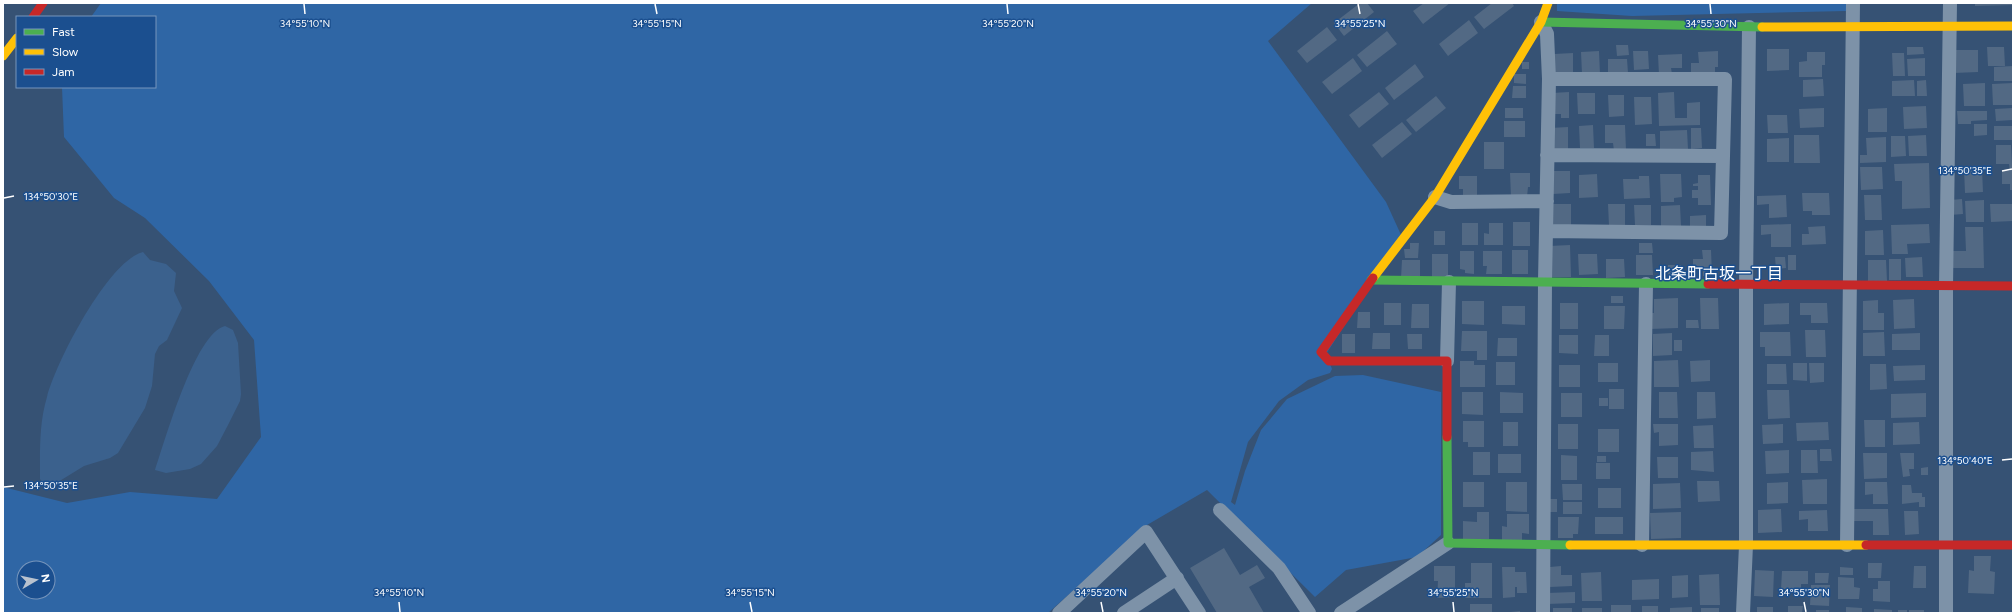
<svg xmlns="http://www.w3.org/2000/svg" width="2016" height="616" font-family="Figtree,'Noto Sans JP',sans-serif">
	<rect width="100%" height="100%" fill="#365274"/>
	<path fill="#2f66a5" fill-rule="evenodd" d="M101,3H1312L1268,41L1386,202L1402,237L1326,354L1332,369L1330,373L1308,380L1279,401L1248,442L1231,502L1235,505L1245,471L1261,430L1287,399L1335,376L1363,375L1441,392V535L1417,557L1346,570L1315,597L1207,490L1147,525L1048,613H3V487L67,503L130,492L217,499L261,437L254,340L209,281L145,218L114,198L64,137L62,87H155V17H91ZM24,568H48V592H24Z
		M1557,3H1846V11L1632,16L1557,11Z"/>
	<path fill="#3b618d" d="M143,252L150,260L166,264L176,273L174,291L182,308L167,340L159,346L155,354L152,386L145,408L118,453L110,458L84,466L58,482L47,484L42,482L40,479C40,452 39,423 47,397C56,362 108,261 143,252Z
		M225,326L233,330L238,343L241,394L240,401L228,425L217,446L201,464L190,469L166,473L155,470C165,441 195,333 225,326Z"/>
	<path fill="#526984" d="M1360,3H1367L1374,12L1344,36L1334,23Z
		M1424,3H1450L1423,24L1413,11Z
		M1492,3H1512L1514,6L1484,29L1474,17Z
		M1975,3H2013V5L1975,6Z
		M1469,20L1478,33L1448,56L1439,44Z
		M1327,27L1337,40L1307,63L1297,51Z
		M1387,31L1397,44L1367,67L1357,55Z
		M1616,45H1628L1629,55L1617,56Z
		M1907,47H1923L1924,54L1907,55Z
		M1987,47H2004L2005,66H1988Z
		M1767,49H1789V70L1767,71Z
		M1953,50H1978V72L1954,73Z
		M1599,51L1600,74H1582L1581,52Z
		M1633,51H1648L1649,69L1634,70Z
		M1718,51V67H1715V75H1691V63H1699L1698,52Z
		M1807,52H1825V65H1822V77H1799V62L1807,61Z
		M1573,53V74L1555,75L1554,54Z
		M1892,53H1904L1905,76H1893Z
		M1682,54V68H1671L1672,74L1659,75L1658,55Z
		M1353,58L1362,71L1332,94L1322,82Z
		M1925,58V76H1908L1907,59Z
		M1608,59H1627L1628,73L1608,74Z
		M1522,62H1529V69H1522Z
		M1415,64L1424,77L1394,100L1385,88Z
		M2013,66V81H1994V67Z
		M1514,74H1526V84L1514,83Z
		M1823,79L1824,96L1803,97V80Z
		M1914,80L1915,96H1892V81Z
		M1926,80L1927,96H1917V81Z
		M1985,83V106H1964L1963,84Z
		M2013,83V105H1993L1992,84Z
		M1513,86H1526V98H1512Z
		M1379,92L1389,104L1359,128L1349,115Z
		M1569,92V118H1561V114H1553L1552,93Z
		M1674,92L1675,118H1687V103L1700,102V125L1659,126L1658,93Z
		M1577,93H1595V114H1578Z
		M1608,95H1624V116L1609,117Z
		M1436,96L1446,108L1416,132L1406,120Z
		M1634,97H1651L1652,124L1635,125Z
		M1926,106L1927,128L1904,129L1903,107Z
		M1505,108H1523V118H1505Z
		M1824,108V127L1800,128L1799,109Z
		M1887,108V132H1868V109Z
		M2013,108V120L1996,121L1995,109Z
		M1957,111H1987V120L1971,121V124H1958Z
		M1767,115H1787L1788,133H1768Z
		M1504,121H1525V137H1504Z
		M1402,122L1412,134L1382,158L1372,145Z
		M1974,124H1987V135L1974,136Z
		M1593,125L1594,148H1580L1579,126Z
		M1605,125H1625L1626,150L1614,151L1613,143H1605Z
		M1994,126H2013V140H1994Z
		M1568,127V151H1551L1550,128Z
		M1691,128H1701L1702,148L1691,149Z
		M1687,130L1688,149L1660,150V131Z
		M1646,134H1655L1656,146H1646Z
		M1794,135H1819L1820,163H1794Z
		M1926,135L1927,156H1909L1908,136Z
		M1891,136H1905L1906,156L1891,157Z
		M1886,137V162L1860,163V155H1867L1866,138Z
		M1789,138V162H1767V139Z
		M1484,142H1504V169H1484Z
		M1996,145H2011L2012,164H1996Z
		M1929,163L1930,208L1902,209V181H1895L1894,164Z
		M2009,164H2013V190H2010V184H2002V171H2010Z
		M1860,167H1882L1883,189L1861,190Z
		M1964,169H1982L1983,192L1965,193Z
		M1552,171H1570V193L1553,194Z
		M1510,173H1530V187H1528L1527,197H1511Z
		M1597,174L1598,197L1579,198V175Z
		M1660,174H1681L1682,197L1674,198V202H1661Z
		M1698,175H1710L1711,205H1698V198H1692V190H1698V186H1693V184L1698,183Z
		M1459,176H1477V198H1463V189H1459Z
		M1639,176H1649L1650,198L1624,199L1623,179H1639Z
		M1802,193H1829L1830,215H1812V211H1803Z
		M1786,195L1787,217L1769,218V204L1757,205V196Z
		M1864,195H1881L1882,220H1865Z
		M1962,199L1963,214L1950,215V200Z
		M1984,200V222H1966L1965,201Z
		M1552,204H1571V225H1552Z
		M1608,204H1625V225L1609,226Z
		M1990,204H2013V221L1991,222Z
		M1634,205H1651V225H1635Z
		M1680,205L1681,226L1661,227V206Z
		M1706,215V228H1690V216Z
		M1513,222H1530V246H1513Z
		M1462,223H1478V245H1462Z
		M1489,223H1503V245H1484V233L1489,234Z
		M1791,224V247H1771V234L1761,235V225Z
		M1929,224L1930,243L1907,244L1908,254H1892L1891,225Z
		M1825,226L1826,244L1802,245V234H1809L1808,227Z
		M1965,227H1983L1984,268H1951L1950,251H1966Z
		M1883,230L1884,255H1865V231Z
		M1434,231H1445V245H1434Z
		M1410,243H1419L1418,258H1405L1404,249H1410Z
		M1639,243H1652L1653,253H1639Z
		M1570,245L1571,277H1549V246Z
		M1512,250H1528V274H1512Z
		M1702,250H1711L1712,275L1703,276V270H1693V259H1703Z
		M1460,251H1474V274L1465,273V270L1460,269Z
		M1483,251H1502V274H1486L1487,266H1483Z
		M1432,254H1448V277H1432Z
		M1578,254H1597L1598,274L1579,275Z
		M1636,255H1652L1653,275H1636Z
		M1788,255H1796V270H1788Z
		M1775,257H1785L1786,268L1776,269Z
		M1922,257L1923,277H1906L1905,258Z
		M1606,259H1624L1625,277L1606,278Z
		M1889,259H1901V280H1889Z
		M1402,260H1420V278H1401Z
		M1868,260H1886L1887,281L1868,282Z
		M1668,265H1681V279L1668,280Z
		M1611,296H1623V303H1611Z
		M1678,298V328L1650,329V313H1654V299Z
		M1700,298H1718L1719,329H1701Z
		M1914,299L1915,328L1894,329L1893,300Z
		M1878,300V313H1884V330H1863V301Z
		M1462,301H1484V325L1462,324Z
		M1384,303H1401V325H1384Z
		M1560,303H1578V329H1560Z
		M1789,303V324L1764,325V304Z
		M1800,303H1827L1828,323H1811V315H1800Z
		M1412,304H1429V328H1411Z
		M1502,306H1525V325L1502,324Z
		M1604,306H1625L1624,329H1604Z
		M1358,312H1370V328H1357Z
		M1686,320H1698L1699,328H1686Z
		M1805,330H1825L1826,357H1806Z
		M1462,331H1487V360H1477V351H1461Z
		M1760,332H1790L1791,356H1765V347H1760Z
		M1884,332L1885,356H1863V333Z
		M1373,333H1390V349H1372Z
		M1672,333V355L1653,356V334Z
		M1920,333V350H1892V334Z
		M1342,334H1355V353H1342Z
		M1407,334H1422V349H1408Z
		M1559,335H1578V354L1559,353Z
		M1595,335H1609V356H1594Z
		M1498,338H1517V356H1497Z
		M1674,340H1682V351H1674Z
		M1678,360L1679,387H1654V361Z
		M1710,360V381L1691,382L1690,361Z
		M1460,361H1474V365H1485V387H1460Z
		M1496,362H1515V385H1496Z
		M1598,363H1618V382H1598Z
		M1793,363H1807V381L1793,380Z
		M1809,363H1824V382L1810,383Z
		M1767,364H1786L1787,384H1767Z
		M1870,364H1886L1887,389L1870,390Z
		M1559,365H1580V387H1559Z
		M1925,365V380L1894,381L1893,366Z
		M1609,389H1624V409H1609Z
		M1767,390H1789L1790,418L1768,419Z
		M1462,392H1483V415L1462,414Z
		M1500,392L1523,393V413H1500Z
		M1659,392H1677L1678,418H1659Z
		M1697,392H1715L1716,418L1697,419Z
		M1561,393H1582V417H1561Z
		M1926,393V417L1891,418V394Z
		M1599,398H1608V406H1599Z
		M1864,420H1885V447H1865Z
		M1463,421H1484V447H1468V442H1463Z
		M1503,422H1518V446H1503Z
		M1828,422L1829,440L1797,441L1796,423Z
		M1919,422L1920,444L1893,445V423Z
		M1558,424H1578V449H1558Z
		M1653,424H1678V445L1659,446V432L1654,433Z
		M1783,424V443L1763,444L1762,425Z
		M1713,425L1714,448H1694L1693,426Z
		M1598,429H1619V452H1598Z
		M1820,449H1831L1832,461H1820Z
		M1789,450V473L1766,474L1765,451Z
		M1801,450H1817L1818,473H1801Z
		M1713,451L1714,472L1691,470V452Z
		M1473,452H1490V475H1473Z
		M1863,453H1887V478L1864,479Z
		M1900,453H1914V469H1909L1910,476L1903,477Z
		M1498,454H1521V473H1498Z
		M1561,455L1577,456V480H1561Z
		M1597,456H1606V462H1597Z
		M1657,457H1678V478H1658Z
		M1596,463H1610V479H1596Z
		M1928,467V475H1921V468Z
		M1827,479V504H1803L1802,480Z
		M1697,481H1719L1720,501L1698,502Z
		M1463,482H1484V507H1463Z
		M1506,482H1527V512L1506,511Z
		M1788,482V503L1767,504V483Z
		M1865,482H1887L1888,504H1873V494L1865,495Z
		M1680,483L1681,508L1653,509V484Z
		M1562,484H1582V500H1563Z
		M1902,485H1911L1912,493H1922V497H1925V507H1919V502L1902,504Z
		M1598,488H1621V508H1598Z
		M1544,499H1557V512H1544Z
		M1563,502H1582V514H1563Z
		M1781,509L1782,532L1758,533V510Z
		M1852,509H1888L1889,535H1873V521H1852Z
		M1827,510L1828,531H1808V519L1799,520V511Z
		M1904,511H1918L1919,534L1905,535Z
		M1477,512H1489V539H1463V521L1477,522Z
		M1681,512V538L1651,539L1650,513Z
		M1507,514H1529V534L1522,533V541H1502V526L1507,527Z
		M1558,517H1579L1578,534H1573V538H1558Z
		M1595,517H1623V534H1595Z
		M1224,548L1240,575L1257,565L1265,578L1249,587L1264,613H1217L1190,568Z
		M1974,556H1991L1990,571L1995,572L1994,594L1968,593L1969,570L1974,571Z
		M1471,563H1492V598H1465V583H1471Z
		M1868,563H1882L1881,578H1868Z
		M1434,566H1455V597L1437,598L1438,581H1434Z
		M1561,566V575H1572V586L1550,587V567Z
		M1914,566H1926V588H1913Z
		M1502,567H1515V572H1526L1527,593H1517V587H1515V597L1503,598Z
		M1840,567L1853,568V575H1840Z
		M1755,570L1774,571L1773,597L1754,596Z
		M1782,571H1808V584H1801V589H1781Z
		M1601,572L1602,601H1582L1581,573Z
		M1815,573H1829L1828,583H1815Z
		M1719,574L1720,605H1700L1699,575Z
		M1688,575V597L1672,598V576Z
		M1838,577L1854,578V587L1860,588L1859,599H1838Z
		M1659,579V599L1632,600V580Z
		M1878,581H1890V602L1873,601V589H1878Z
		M1811,585H1830L1829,606L1810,605Z
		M1575,592V603L1547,604V593Z
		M1470,604H1492V613H1470Z
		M1611,605H1631V613H1611Z
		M1642,606H1658V613H1642Z
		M1788,606H1803L1802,613H1788Z
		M1692,607V613H1670V608Z
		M1757,607H1773V613H1757Z
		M1846,607L1862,608V613H1846Z
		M1553,608H1572V613H1553Z
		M1582,608H1602V613H1582Z
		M1701,608H1719V613H1701Z
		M1874,609L1892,610V613H1874Z
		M1816,610H1829V613H1816Z
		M1898,610H1907V613H1898Z
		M1909,610H1924V613H1909Z
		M1520,611V613H1510V612Z"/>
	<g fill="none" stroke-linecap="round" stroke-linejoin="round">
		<path stroke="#7d92a8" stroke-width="14" d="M1541,22L1547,34L1549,79L1545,281L1543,613
			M1547,155L1723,156
			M1435,197L1451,202L1547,201
			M1547,231L1721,233L1725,79H1549
			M1447,361L1449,282
			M1220,510L1279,568L1309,613
			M1642,545L1646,284
			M1847,545L1853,3
			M1059,613L1146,532L1199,613
			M1124,613L1177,578
			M1341,613L1448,543
			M1743,613L1746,545V285L1749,27
			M1946,613V287L1950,3"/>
		<path stroke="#4caf50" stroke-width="9" d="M1541,22L1762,27
			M1371,280L1708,284
			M1447,437L1448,543L1570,545"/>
		<path stroke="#ffc107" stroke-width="9" d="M1762,27L2013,26
			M3,56L17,38
			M1373,278L1435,197L1541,22L1548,3
			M1570,545H1866"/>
		<path stroke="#c62828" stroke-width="9" d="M33,17L43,3
			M1373,278L1321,352L1329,361H1447V437
			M1708,284L2013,286
			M1866,545H2013"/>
	</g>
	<path fill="none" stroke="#fff" stroke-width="1.5" d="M304,4L305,14M655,4L657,14M1007,4L1008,14M1358,4L1360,14M1710,4L1711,14M2002,171L2012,169M4,198L14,196M2002,460L2012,459M4,487L14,486M399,602L400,612M750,602L752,612M1101,602L1103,612M1453,602L1454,612M1804,602L1806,612"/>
	<g text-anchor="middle" stroke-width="3" stroke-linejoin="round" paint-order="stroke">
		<g font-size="16" fill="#fff" stroke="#1b4f8f">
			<text x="1719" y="279">北条町古坂一丁目</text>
		</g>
	</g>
	<g font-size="10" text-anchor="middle" fill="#fff" stroke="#1b4f8f" stroke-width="3" stroke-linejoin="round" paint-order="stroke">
		<text x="305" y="27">34°55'10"N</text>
		<text x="657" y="27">34°55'15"N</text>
		<text x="1008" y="27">34°55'20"N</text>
		<text x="1360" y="27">34°55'25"N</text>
		<text x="1711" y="27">34°55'30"N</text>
		<text x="1965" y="174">134°50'35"E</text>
		<text x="51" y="200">134°50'30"E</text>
		<text x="1965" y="464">134°50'40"E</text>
		<text x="51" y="489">134°50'35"E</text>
		<text x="399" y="596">34°55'10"N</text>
		<text x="750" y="596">34°55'15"N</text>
		<text x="1101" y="596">34°55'20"N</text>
		<text x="1453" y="596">34°55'25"N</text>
		<text x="1804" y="596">34°55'30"N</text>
	</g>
	<rect width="2016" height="616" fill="none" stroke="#ffffff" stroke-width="8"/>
	<rect x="16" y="16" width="140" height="72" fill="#1b4f8f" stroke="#7695bc"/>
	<rect x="24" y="29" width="20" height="6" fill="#4caf50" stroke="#7695bc"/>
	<text x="52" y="36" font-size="12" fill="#ffffff">Fast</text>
	<rect x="24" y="49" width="20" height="6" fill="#ffc107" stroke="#7695bc"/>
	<text x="52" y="56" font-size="12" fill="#ffffff">Slow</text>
	<rect x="24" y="69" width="20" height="6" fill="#c62828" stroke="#7695bc"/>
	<text x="52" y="76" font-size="12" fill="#ffffff">Jam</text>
	<g transform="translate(36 580) rotate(81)"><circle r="19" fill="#1b4f8f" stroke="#7695bc"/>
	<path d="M0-3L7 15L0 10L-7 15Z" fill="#b9c2ce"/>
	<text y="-6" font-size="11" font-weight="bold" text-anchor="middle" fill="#ffffff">N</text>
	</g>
</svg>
